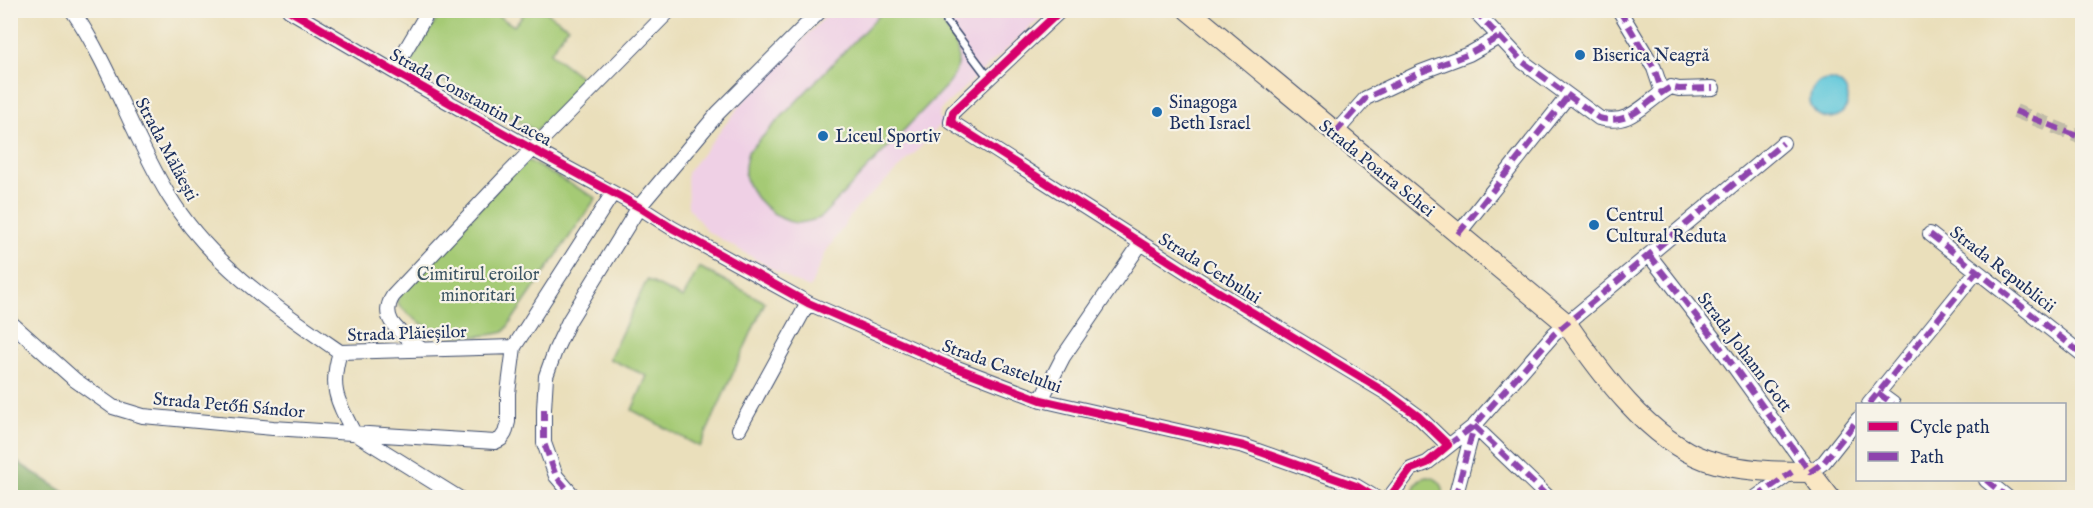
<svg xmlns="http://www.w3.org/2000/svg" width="2093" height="508" font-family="'IM FELL English',serif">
	<rect width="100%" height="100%" fill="#f7f3e8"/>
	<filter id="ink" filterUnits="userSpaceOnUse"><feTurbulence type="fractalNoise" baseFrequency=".0167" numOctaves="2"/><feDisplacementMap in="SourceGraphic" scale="12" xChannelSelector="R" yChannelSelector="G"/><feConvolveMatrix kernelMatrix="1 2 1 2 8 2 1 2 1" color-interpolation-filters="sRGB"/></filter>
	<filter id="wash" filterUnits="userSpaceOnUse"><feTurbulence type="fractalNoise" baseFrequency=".008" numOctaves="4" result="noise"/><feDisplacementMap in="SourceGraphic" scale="24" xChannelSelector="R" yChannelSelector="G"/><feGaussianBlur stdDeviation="1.35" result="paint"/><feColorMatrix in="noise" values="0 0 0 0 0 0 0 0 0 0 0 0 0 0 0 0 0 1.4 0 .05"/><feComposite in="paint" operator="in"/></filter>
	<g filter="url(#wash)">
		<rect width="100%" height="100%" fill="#eadfbb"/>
		<path fill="#efd0e5" d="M831,11H1048L940,110L939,118L944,121L916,152L854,211L825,253L810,288L795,282L707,231L688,207L687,173L754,88Z"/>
		<path fill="#a5ca74" stroke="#607c69" stroke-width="1.5" d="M442,11H490L514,26L526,11H545L568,27L550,53L586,81L536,131L409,64Z
			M883,11H931C953,35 970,53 948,84L820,218C813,220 804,223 797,223C776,221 749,196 745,175C744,167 746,159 748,152Z
			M525,159L596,198L504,332C462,342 428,336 398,304L399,296Z
			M699,267L765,302L700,447L632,410L647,376L609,359L647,280L683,298Z
			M1426,477C1438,477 1445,485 1443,497H1414C1412,487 1416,481 1426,477Z"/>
		<path fill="#84ae66" stroke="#506e62" stroke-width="1.5" d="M10,458H11L72,497H11Z"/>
		<path fill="#5ec7da" stroke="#3c7b9c" stroke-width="1.5" d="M1810 99a19 19 0 1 1 38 0a19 19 0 1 1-38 0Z"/>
	</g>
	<g filter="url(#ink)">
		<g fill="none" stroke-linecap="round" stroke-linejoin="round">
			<path stroke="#c1bca8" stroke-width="14" stroke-dasharray="14 7" stroke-linecap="butt" d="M2015,111L2082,138"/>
			<g stroke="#3a496c" stroke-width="10">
				<path id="lane" d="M947,22L989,78
					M10,347L13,350"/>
			</g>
			<g stroke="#3a496c" stroke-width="16">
				<path id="street" d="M72,10C112,68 132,136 169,196C209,263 278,309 340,352
					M289,10L393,71L532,149L639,207L672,228L808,303L952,366L1041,400L1244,446L1356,486L1376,498
					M1061,10L953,112L951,122L1207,285L1388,394L1418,416L1448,445
					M1474,10L1523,62L1599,118C1632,127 1645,101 1671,87L1679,89L1713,88
					M1619,10L1654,68L1662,92
					M393,71L429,10
					M1335,133L1366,98L1421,72L1469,54L1499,37
					M1458,234L1568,96
					M1930,234L2082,354
					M1649,255L1715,340L1810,472L1824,462L1858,419
					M10,322L75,380L113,407L143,416L273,428L495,442L501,439L505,433L508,422V393L514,347L613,193
					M422,350C404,334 377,321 393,296L508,174L670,10
					M340,352L514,347
					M340,352C329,388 337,401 354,433
					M1878,393L1893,404
					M1041,400L1063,357L1141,243
					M1869,404L1977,271
					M1474,426L1549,498
					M739,429L808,303
					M356,434L459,498
					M1986,480L2008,498
					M575,498L556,476L544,443V409L546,376L555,351L569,321L639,207L718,113L821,10
					M1389,498L1411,469L1427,463L1474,426L1554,334L1783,143
					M1455,498L1474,426
					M1755,498L1792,472"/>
			</g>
			<g stroke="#3a496c" stroke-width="22">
				<path id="secondary" d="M1188,10L1567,324C1600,372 1649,440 1706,460C1738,471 1776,472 1810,472L1830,498"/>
			</g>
			<use href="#lane" stroke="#fff" stroke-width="7"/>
			<use href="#street" stroke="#fff" stroke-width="14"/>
			<use href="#secondary" stroke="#fae7c3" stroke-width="20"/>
			<path stroke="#8e44ad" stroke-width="6" stroke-dasharray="12 6" stroke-linecap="butt" d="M1474,10L1523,62L1599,118C1632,127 1645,101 1671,87L1679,89L1713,88
				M1619,10L1654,68L1662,92
				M2015,111L2082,138
				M1335,133L1366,98L1421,72L1469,54L1499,37
				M1458,234L1568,96
				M1930,234L2082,354
				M1649,255L1715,340L1810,472L1824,462L1858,419
				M1878,393L1893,404
				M1869,404L1977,271
				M544,409V443L556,476L575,498
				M1474,426L1549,498
				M1448,445L1474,426L1554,334L1783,143
				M1986,480L2008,498
				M1455,498L1474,426
				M1755,498L1792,472"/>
			<g stroke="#f7f3e8" stroke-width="11">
				<path id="cycleway" d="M289,10L393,71L532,149L639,207L672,228L808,303L952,366L1041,400L1244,446L1356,486L1376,498
					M1061,10L953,112L951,122L1207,285L1388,394L1418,416L1448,445L1427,463L1411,469L1389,498"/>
			</g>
			<use href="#cycleway" stroke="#d6006c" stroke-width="8"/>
		</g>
	</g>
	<g fill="#1f6fb2" stroke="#f7f3e8" stroke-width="2">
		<circle cx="1580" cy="55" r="6"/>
		<circle cx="1157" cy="112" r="6"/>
		<circle cx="823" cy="136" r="6"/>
		<circle cx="1594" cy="225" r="6"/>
	</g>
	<g text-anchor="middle" stroke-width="4.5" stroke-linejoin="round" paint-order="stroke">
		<g font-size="18" fill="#1b2f5e" stroke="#f7f3e8" text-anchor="start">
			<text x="1592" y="61">Biserica Neagră</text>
			<text x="1169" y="108">Sinagoga<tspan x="1169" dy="21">Beth Israel</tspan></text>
			<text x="835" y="142">Liceul Sportiv</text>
			<text x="1606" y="221">Centrul<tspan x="1606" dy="21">Cultural Reduta</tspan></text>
		</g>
		<g font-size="18" fill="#1b2f5e" stroke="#f7f3e8">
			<text transform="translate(471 97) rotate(29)" y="6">Strada Constantin Lacea</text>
			<text transform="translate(167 149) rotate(62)" y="6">Strada Mălăești</text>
			<text transform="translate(1377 168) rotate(39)" y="6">Strada Poarta Schei</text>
			<text transform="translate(1210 268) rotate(32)" y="6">Strada Cerbului</text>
			<text transform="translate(2003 269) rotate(38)" y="6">Strada Republicii</text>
			<text transform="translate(407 333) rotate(-2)" y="6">Strada Plăieșilor</text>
			<text transform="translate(1745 352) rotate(53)" y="6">Strada Johann Gott</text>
			<text transform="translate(1002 366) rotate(20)" y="6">Strada Castelului</text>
			<text transform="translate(229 405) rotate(5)" y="6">Strada Petőfi Sándor</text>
		</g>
		<g font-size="18" fill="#3e5664" stroke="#f7f3e8">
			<text x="478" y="280">Cimitirul eroilor<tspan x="478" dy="21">minoritari</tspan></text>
		</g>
	</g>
	<rect width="2093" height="508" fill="none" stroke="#f7f3e8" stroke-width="36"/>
	<rect x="1856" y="403" width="210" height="78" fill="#f7f3e8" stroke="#9fa5b1" stroke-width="1.5"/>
	<rect x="1868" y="422" width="30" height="9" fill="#d6006c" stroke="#9fa5b1" stroke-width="1.5"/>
	<text x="1910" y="433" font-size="18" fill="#1b2f5e">Cycle path</text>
	<rect x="1868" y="452" width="30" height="9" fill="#8e44ad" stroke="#9fa5b1" stroke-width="1.5"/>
	<text x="1910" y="463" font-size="18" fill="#1b2f5e">Path</text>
</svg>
